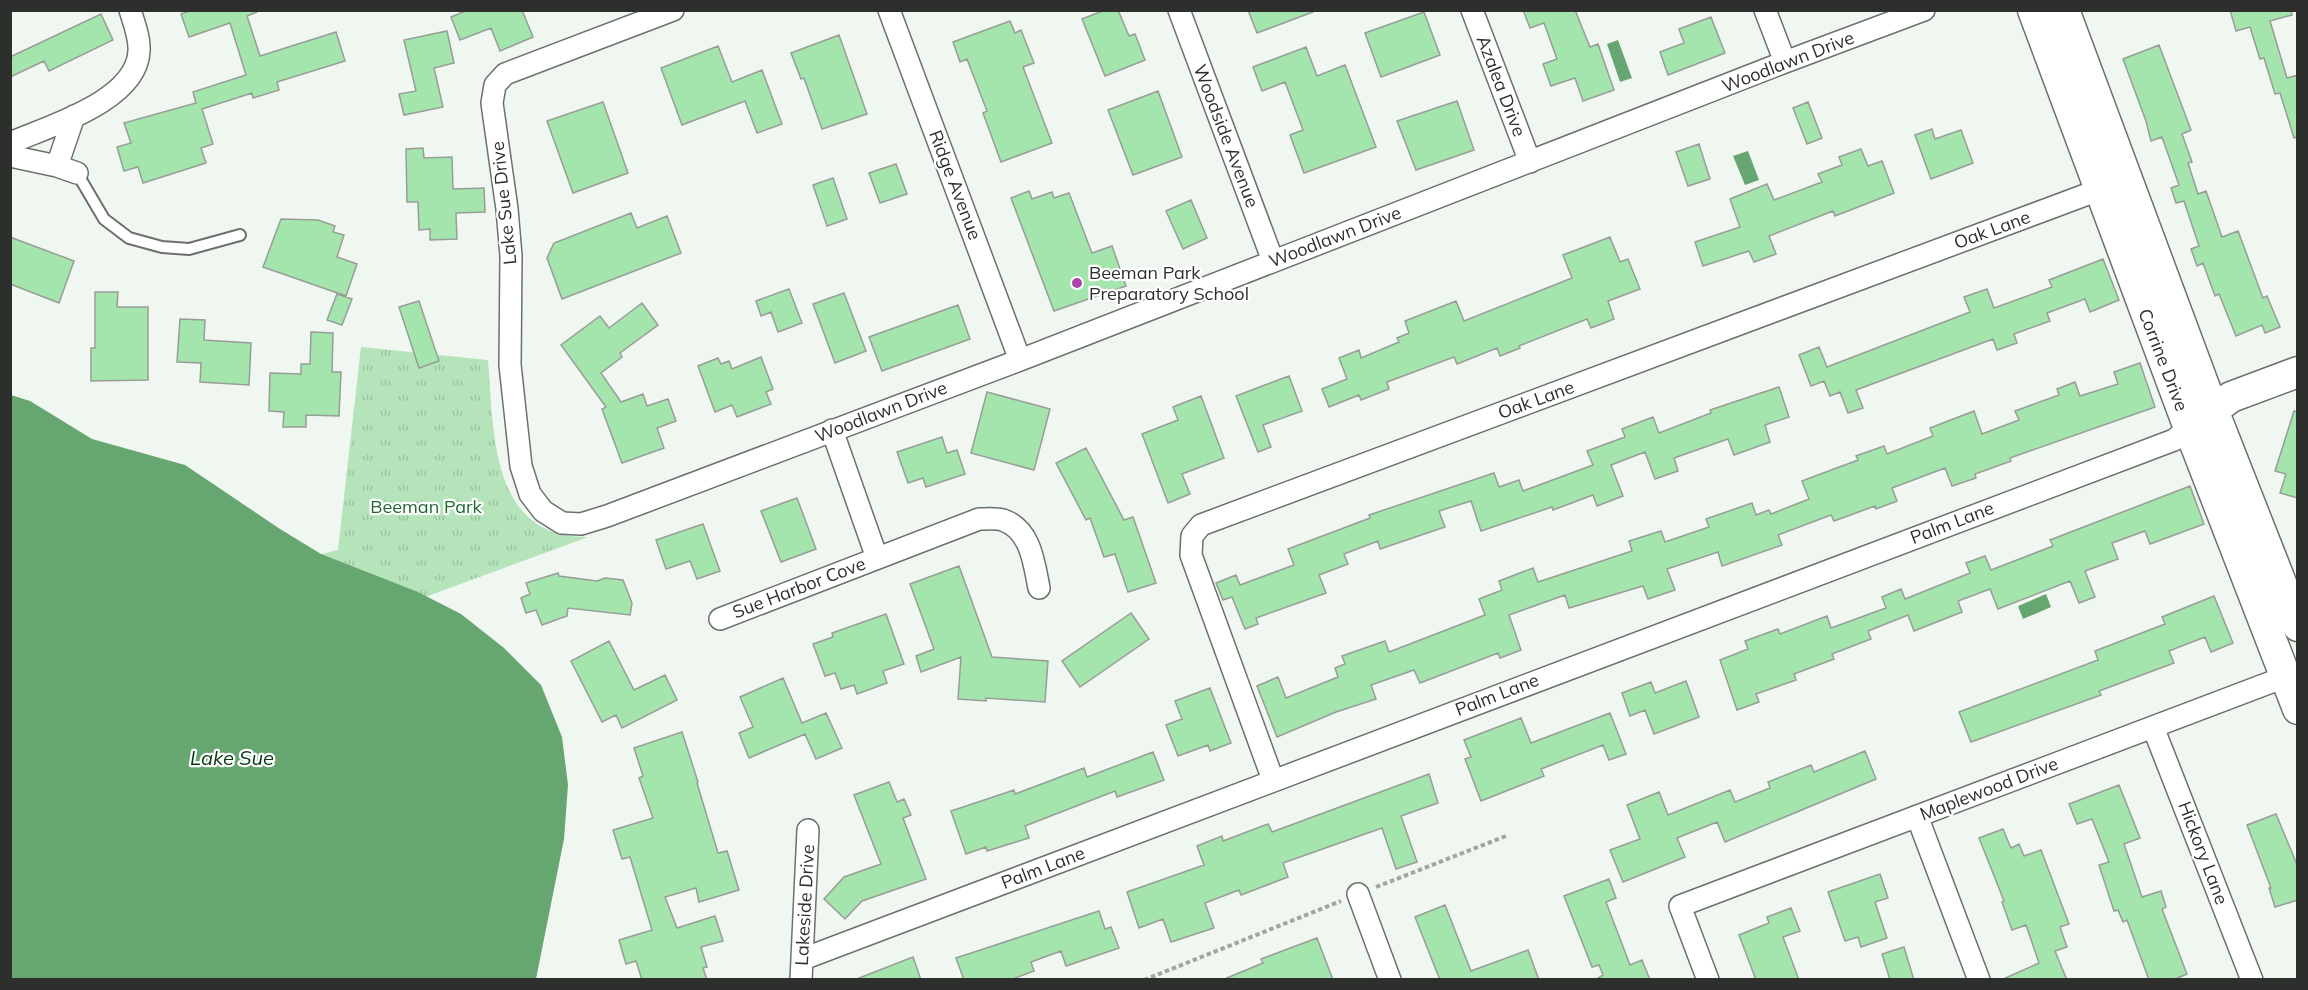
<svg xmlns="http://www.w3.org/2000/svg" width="2308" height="990" font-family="Mulish,sans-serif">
	<defs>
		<pattern id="park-tufts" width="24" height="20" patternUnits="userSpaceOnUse" patternTransform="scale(1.5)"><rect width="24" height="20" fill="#b5e4bb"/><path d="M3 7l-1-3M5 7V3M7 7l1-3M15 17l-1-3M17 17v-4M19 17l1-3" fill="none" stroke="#9cc4a1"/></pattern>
	</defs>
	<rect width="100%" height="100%" fill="#f0f6f0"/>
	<path fill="url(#park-tufts)" d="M361,347L488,360C494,431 489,538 588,537L268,655L239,574L338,550Z"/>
	<path fill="#66a670" d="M1618,40L1632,78L1620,82L1607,44Z
		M1748,151L1759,180L1745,185L1733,156Z
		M11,395L30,401L92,439L185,465L280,529L321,554L418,592L461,614L504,648L541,685L562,737L568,785L564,839L536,979H11Z
		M2046,594L2051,607L2023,619L2018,606Z"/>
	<path fill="#a3e5ac" stroke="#989d98" stroke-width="1.5" d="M192,10H257V12L247,16L260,56L336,32L345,61L277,82L279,90L253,98L252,93L202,109L213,144L201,148L206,163L143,183L138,167L124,171L117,147L131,143L124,123L196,103L193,92L246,75L230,23L189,37L181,14Z
		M468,10H522L533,37L500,51L491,28L460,40L451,17Z
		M1105,10H1118L1129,36L1135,34L1145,60L1105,76L1082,19Z
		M1248,10H1313V12L1257,33Z
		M1523,10H1575L1590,47L1598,44L1614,90L1583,101L1575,78L1551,86L1543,64L1557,59L1544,23L1530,28Z
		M2230,10H2291L2292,15L2270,21L2287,78L2298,75V137L2294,138L2280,93L2275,94L2264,58L2260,59L2250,27L2236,31Z
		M1424,12L1440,55L1381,77L1365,33Z
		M101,14L113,40L49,71L44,61L10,77V57Z
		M1711,17L1725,53L1668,75L1660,52L1684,43L1679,29Z
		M1010,21L1015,33L1021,30L1034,63L1023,67L1052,143L1001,162L983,113L987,111L967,59L960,62L953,42Z
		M447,31L454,63L434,68L443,107L404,115L399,94L416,91L404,40Z
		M839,35L867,114L822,129L804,78L801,79L791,53Z
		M2159,45L2191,130L2182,134L2192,162L2188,163L2198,194L2206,191L2222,237L2238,231L2263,298L2267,296L2280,327L2265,333L2262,325L2236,336L2219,294L2215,296L2203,263L2197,266L2191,249L2199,246L2184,201L2176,203L2171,188L2179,185L2162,137L2151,141L2146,121L2123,59Z
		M718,46L732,82L762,70L782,124L757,133L745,101L682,125L661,68Z
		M1306,47L1317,76L1345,65L1376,147L1304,173L1290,135L1303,130L1285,82L1262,91L1253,67Z
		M1158,91L1182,157L1133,175L1108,110Z
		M1457,101L1474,150L1416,170L1397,121Z
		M603,102L628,173L573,193L547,121Z
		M1808,102L1822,138L1807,144L1793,108Z
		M1932,129L1935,139L1961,130L1973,163L1931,179L1915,135Z
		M1699,144L1710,179L1688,186L1676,152Z
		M423,148L424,158L452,157L453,189L484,188L485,212L456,213L457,239L430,240V229L419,230L418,202H407L406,149Z
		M1861,149L1868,166L1882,161L1894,193L1835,216L1833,211L1769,236L1776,254L1754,262L1749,251L1703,266L1695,242L1740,227L1730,199L1767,184L1774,200L1822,182L1818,174L1842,165L1839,157Z
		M896,164L907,194L880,203L869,173Z
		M833,178L847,219L827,226L813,185Z
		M1029,191L1032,199L1052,192L1054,198L1069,193L1092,253L1112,246L1126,286L1054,311L1011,198Z
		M1191,200L1207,238L1183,249L1166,211Z
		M631,213L637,228L667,216L681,253L562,299L547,258L554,243Z
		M281,219L318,220L335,226L333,232L344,235L337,257L357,264L346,296L263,267Z
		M10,237L74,261L59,303L10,284Z
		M1610,237L1620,262L1628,259L1640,289L1608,301L1614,319L1591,328L1587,319L1519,346L1520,348L1500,356L1497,348L1457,364L1454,357L1387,382L1389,389L1361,400L1359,395L1329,407L1322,389L1347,379L1339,358L1359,350L1361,358L1399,342L1397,338L1409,333L1405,321L1456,301L1464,321L1572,278L1563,255Z
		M2103,259L2119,300L2090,312L2085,299L2047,313L2050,321L2014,334L2017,343L1997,350L1993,339L1856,390L1863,408L1848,413L1840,392L1830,396L1824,381L1811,386L1799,355L1819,347L1827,367L1970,312L1964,297L1987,289L1994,308L2052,287L2049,280Z
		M789,289L802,323L778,332L771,312L761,316L756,301Z
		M95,292H118L117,307H148V380L91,381V348H95Z
		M844,293L866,351L835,363L813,304Z
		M337,294L352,299L342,325L327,320Z
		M419,301L439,361L419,368L399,307Z
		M642,303L658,325L620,353L622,357L601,373L621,402L643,394L647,406L668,399L676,421L657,428L664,448L622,463L602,409L606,407L561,345L600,316L609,328Z
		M958,305L970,339L882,371L869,337Z
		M180,319L205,320L204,340L251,343L249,385L200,382L201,363L177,362Z
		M311,332L333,333L332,372H341L339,416L306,415V427H283L284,412L269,411L270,373L301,374V364H310Z
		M761,357L773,389L766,392L771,404L737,417L732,405L715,412L698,366L718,358L721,364L729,361L732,369Z
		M2140,363L2155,407L2010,458L2011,461L1975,474L1976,478L1952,486L1945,468L1892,488L1897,501L1876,509L1875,506L1834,521L1831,515L1778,535L1782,545L1722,566L1718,552L1667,569L1675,590L1648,599L1643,586L1569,608L1565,595L1509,615L1521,650L1500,658L1498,653L1420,683L1414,670L1371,685L1376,699L1336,712L1277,737L1257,686L1278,677L1286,698L1338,677L1335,668L1345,664L1342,656L1385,641L1389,652L1485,615L1479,599L1502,590L1499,581L1533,568L1538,582L1632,551L1629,541L1661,531L1665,542L1709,527L1706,519L1752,503L1756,515L1769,510L1771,514L1809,499L1802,481L1858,460L1856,456L1884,446L1887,454L1933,436L1930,428L1974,411L1982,434L2019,420L2015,411L2059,395L2057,389L2075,382L2080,396L2118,384L2114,372Z
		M1289,376L1302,411L1263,425L1271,447L1258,452L1236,396Z
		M1779,387L1789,417L1765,425L1770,442L1734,455L1728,439L1674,458L1678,471L1655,479L1645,452L1611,465L1623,496L1597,506L1593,495L1553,510L1552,507L1481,531L1471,501L1439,511L1445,527L1380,549L1378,541L1344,554L1348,564L1319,575L1326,593L1256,618L1258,624L1245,629L1232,597L1223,600L1216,583L1236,575L1240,585L1294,565L1288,549L1370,518L1369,515L1494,473L1499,487L1519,480L1523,491L1593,465L1587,451L1625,437L1622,429L1653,417L1659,433L1711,413L1710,410Z
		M987,392L1050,409L1034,470L971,453Z
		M1201,396L1224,458L1182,474L1190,494L1168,503L1142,434L1178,420L1173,407Z
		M2294,411L2298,412V498L2280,493L2286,474L2275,471Z
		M942,437L947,453L957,450L965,474L926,487L923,478L908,483L897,452Z
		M1086,448L1124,520L1133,517L1156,583L1128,592L1115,554L1104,557L1090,518L1086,520L1056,463Z
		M2190,486L2204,524L2150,544L2145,531L2112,543L2118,559L2085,571L2095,597L2079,603L2070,581L1998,609L1990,589L1958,601L1962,612L1914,631L1908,615L1868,631L1871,639L1832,654L1834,659L1794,674L1796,680L1756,694L1759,702L1737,710L1720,660L1748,649L1745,641L1778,629L1780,634L1827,616L1831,628L1886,608L1882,597L1901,589L1905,599L1970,573L1966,563L1985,556L1991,570L2053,546L2050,540Z
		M797,498L816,549L781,562L761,511Z
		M703,524L720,571L697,579L690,561L666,569L656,540Z
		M959,566L992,657L1048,661L1045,702L986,698V701L958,699L961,657L921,672L916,656L934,649L910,584Z
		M558,573L559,576L597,581L605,578L623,580L632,603L630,615L568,608L567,616L542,625L536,610L526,613L521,598L530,594L526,583Z
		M2214,596L2233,643L2211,652L2205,637L2169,651L2174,663L2099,691L2101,695L1971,742L1959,712L2098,660L2095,651L2165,624L2162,617Z
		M1131,613L1149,639L1080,687L1062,661Z
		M886,614L904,664L883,671L887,683L857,694L854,685L841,689L835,673L825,676L813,644L833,637L832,633Z
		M609,641L634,690L665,675L677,700L622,728L616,715L602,722L571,661Z
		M783,678L802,723L826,713L842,748L816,759L805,734L749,758L739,733L753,727L740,697Z
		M1686,681L1699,717L1654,734L1645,710L1630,716L1622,693L1651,682L1655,693Z
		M1210,688L1231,743L1210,751L1208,745L1178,756L1166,725L1182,719L1175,701Z
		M1610,713L1626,754L1609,760L1603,745L1541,769L1544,776L1481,801L1465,759L1471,757L1464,740L1521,718L1531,743Z
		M682,732L698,782L697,783L718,853L727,851L739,890L699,902L696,888L665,897L677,928L715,916L723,941L701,947L707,967L703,968L707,980H642L636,961L626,964L619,940L652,930L630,857L622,859L613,830L653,818L639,778L643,776L634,748Z
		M1865,751L1876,779L1725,842L1717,822L1677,838L1685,857L1623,882L1610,850L1640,839L1627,805L1659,792L1668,815L1730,790L1735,802L1770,788L1768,782L1811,765L1814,772Z
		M1153,752L1164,780L1117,797L1115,791L1025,826L1029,838L987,851L986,847L966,854L951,811L1014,790L1015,794L1084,768L1087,777Z
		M1429,774L1438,803L1401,816L1417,862L1396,869L1382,828L1283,863L1288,877L1241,895L1239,890L1205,903L1214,928L1171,942L1163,919L1139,928L1127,892L1204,865L1197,846L1222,836L1223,841L1268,824L1272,832Z
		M889,782L897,802L904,799L911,815L903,818L926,879L862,901L845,919L824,899L844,877L881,864L854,795Z
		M2119,785L2140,838L2124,844L2142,897L2161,891L2166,907L2162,909L2187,974L2173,980H2149L2127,920L2123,922L2118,910L2114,911L2099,865L2109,862L2092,819L2077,824L2069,804Z
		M2276,814L2298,867V900L2275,907L2269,888H2271L2247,825Z
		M2003,829L2011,848L2019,844L2024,856L2041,850L2069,924L2060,927L2067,947L2055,951L2067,980H2001L2039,963L2026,925L2012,930L2002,902L2004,901L1979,838Z
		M1880,874L1888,898L1875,902L1887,938L1861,947L1858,937L1845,941L1828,892Z
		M1609,879L1616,898L1606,902L1630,965L1642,960L1650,980H1595L1603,975L1599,965L1592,967L1564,896Z
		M1445,905L1471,971L1528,950L1539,980H1440L1415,917Z
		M1791,908L1800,931L1783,937L1799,980H1756L1739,935L1769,923L1767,917Z
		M1099,911L1105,929L1111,927L1119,948L1066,966L1061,951L1031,962L1034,971L1010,980H964L956,958Z
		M1317,938L1333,980H1222L1263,963L1261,959Z
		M1904,947L1914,980H1890L1882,954Z
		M913,957L921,980H859V978Z"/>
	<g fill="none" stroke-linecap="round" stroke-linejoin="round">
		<g stroke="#6c716d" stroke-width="14">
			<path id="lane" d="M77,173L104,219L129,238L162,247L189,249L240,235"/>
		</g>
		<g stroke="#6c716d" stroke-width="24">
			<path id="street" d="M673,10L505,74L495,85L492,103L507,209L511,256L510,365L521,466L530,494L543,511L562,523L581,524L607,516L1020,360L1785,62L1924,10
				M889,10L1020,360
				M1179,10L1273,261
				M1472,10L1530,162
				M1765,10L1785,62
				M10,143C49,126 137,101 139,51C140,38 134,23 130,10
				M10,156L57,166L77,173
				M57,166L74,116
				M832,430L877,558
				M720,619L979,519C986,519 996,518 1003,520C1031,530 1034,563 1039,588
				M2153,727L2252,980
				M1273,780L1191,555L1192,536L1201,525L2112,185
				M1917,816L1979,980
				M1358,894L1390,980
				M803,959L2174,440L2189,428
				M801,980L808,830
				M1708,980L1680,906L2298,672"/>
		</g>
		<g stroke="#6c716d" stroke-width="33">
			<path id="secondary" d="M2033,10L2189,428L2298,709
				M2064,10L2213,410L2298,626
				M2199,421L2231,397L2298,372"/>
		</g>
		<path stroke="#a1a6a1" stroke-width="4" stroke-dasharray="4.5 3" stroke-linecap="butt" d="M1376,887L1506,836
			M1144,980L1341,901"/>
		<use href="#lane" stroke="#fff" stroke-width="10"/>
		<use href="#street" stroke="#fff" stroke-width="21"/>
		<use href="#secondary" stroke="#fff" stroke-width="30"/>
	</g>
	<circle fill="#ab45aa" stroke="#fff" stroke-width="2" cx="1077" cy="283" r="6"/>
	<g text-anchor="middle" stroke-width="4.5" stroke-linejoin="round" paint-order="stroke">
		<g font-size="18" fill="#2d2f2d" stroke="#fff">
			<text transform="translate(1788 62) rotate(-21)" y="6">Woodlawn Drive</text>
			<text transform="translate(1501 86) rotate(69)" y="6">Azalea Drive</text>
			<text transform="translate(1226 136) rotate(69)" y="6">Woodside Avenue</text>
			<text transform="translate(955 185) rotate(69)" y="6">Ridge Avenue</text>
			<text transform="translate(504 203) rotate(-96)" y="6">Lake Sue Drive</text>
			<text transform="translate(1992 230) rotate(-20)" y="6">Oak Lane</text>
			<text transform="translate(1335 237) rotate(-21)" y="6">Woodlawn Drive</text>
			<text transform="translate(2163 360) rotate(69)" y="6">Corrine Drive</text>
			<text transform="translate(1536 400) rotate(-20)" y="6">Oak Lane</text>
			<text transform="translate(881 412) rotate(-21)" y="6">Woodlawn Drive</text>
			<text transform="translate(1952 523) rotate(-21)" y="6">Palm Lane</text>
			<text transform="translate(799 588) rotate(-21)" y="6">Sue Harbor Cove</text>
			<text transform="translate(1497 695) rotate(-21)" y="6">Palm Lane</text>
			<text transform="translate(1989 789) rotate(-21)" y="6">Maplewood Drive</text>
			<text transform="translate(2203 853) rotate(69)" y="6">Hickory Lane</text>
			<text transform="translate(1043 868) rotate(-21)" y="6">Palm Lane</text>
			<text transform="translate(805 905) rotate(-87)" y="6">Lakeside Drive</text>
		</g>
		<g font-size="18" fill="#2d2f2d" stroke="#fff" text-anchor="start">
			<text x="1089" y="279">Beeman Park<tspan x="1089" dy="21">Preparatory School</tspan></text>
		</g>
		<g font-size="18" fill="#226632" stroke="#fff">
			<text x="426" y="513">Beeman Park</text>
		</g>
		<g font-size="20" font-style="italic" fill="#063814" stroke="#fff">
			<text x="232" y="765">Lake Sue</text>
		</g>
	</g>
	<rect width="2308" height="990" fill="none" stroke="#2d2f2d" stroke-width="24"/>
</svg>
